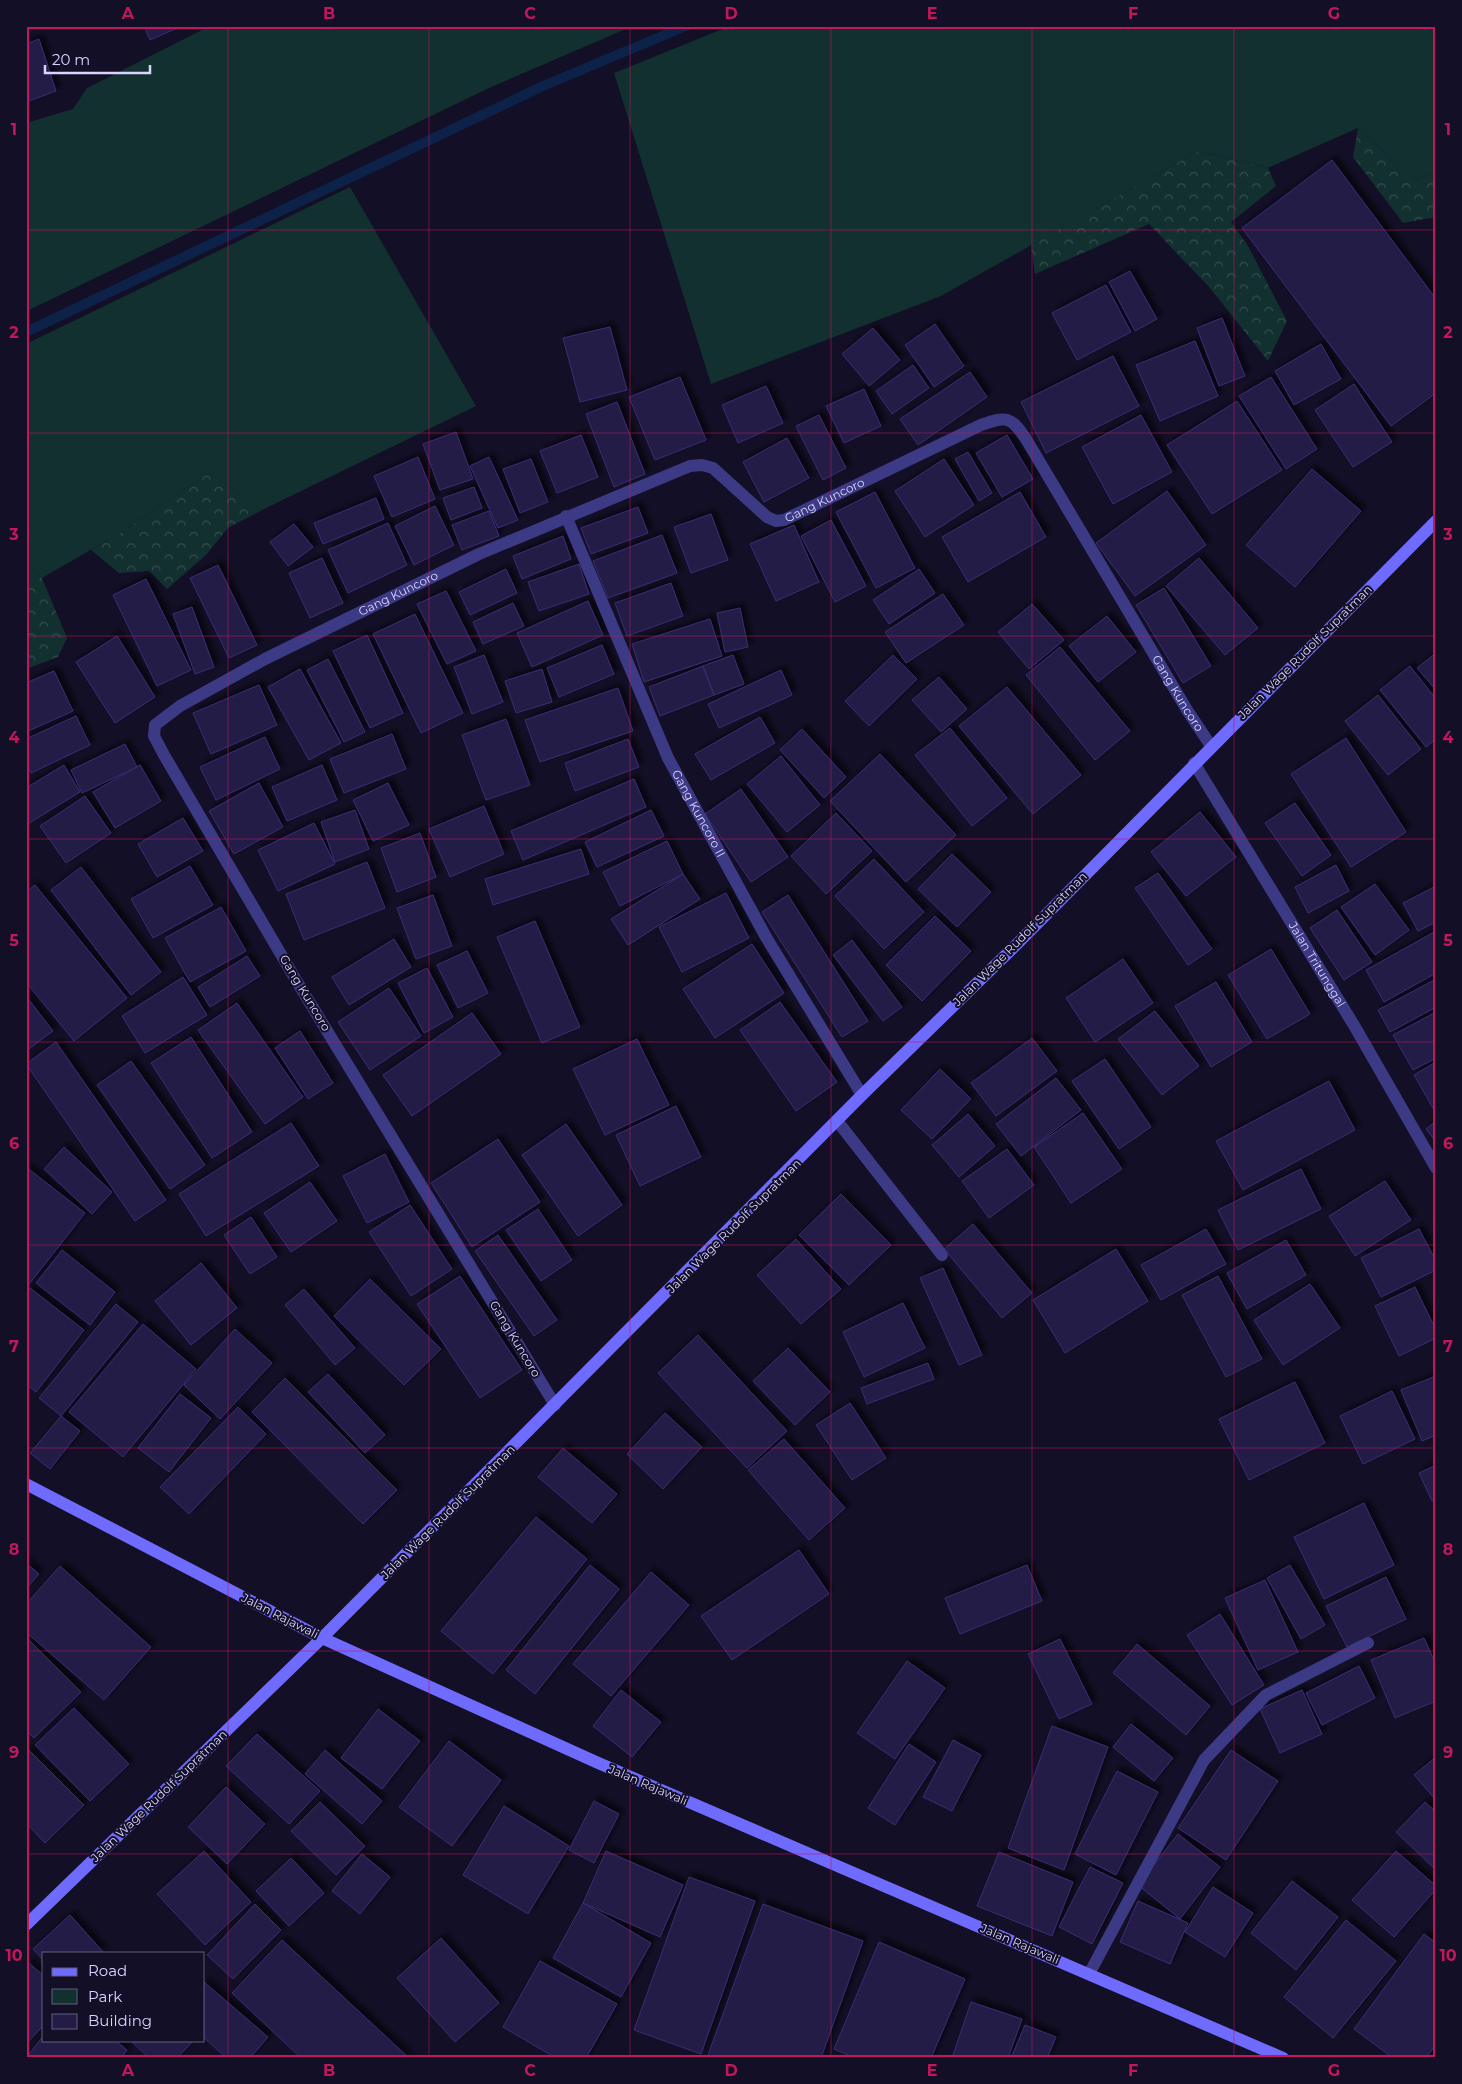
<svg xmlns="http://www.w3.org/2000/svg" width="1462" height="2084" font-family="Montserrat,sans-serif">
	<defs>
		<pattern id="forest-crowns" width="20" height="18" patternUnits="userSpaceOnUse" patternTransform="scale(1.25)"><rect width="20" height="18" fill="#12302f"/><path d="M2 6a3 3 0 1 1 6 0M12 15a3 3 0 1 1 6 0" fill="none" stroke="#344d4e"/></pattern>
		<filter id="shadow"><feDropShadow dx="4.5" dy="-4.5" stdDeviation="2.5" flood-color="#0009"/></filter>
	</defs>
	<rect width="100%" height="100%" fill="#130f26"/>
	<path fill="#12302f" d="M210,26H633L489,88L29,310L26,303V123L73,109L87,88Z
		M730,26H1436V172L1415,180L1358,128L1268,168L1198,151L941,296L711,384L614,73Z
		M350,187L476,406L262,510L209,473L120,533L42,578L26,565V344Z"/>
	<path fill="url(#forest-crowns)" d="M1358,128L1415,180L1436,172V217L1403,223L1353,157Z
		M1198,151L1268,168L1276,186L1231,222L1248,246L1287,321L1268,361L1210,288L1149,224L1035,274L1031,245Z
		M209,473L262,510L228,528L206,555L167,589L149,571L119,573L91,550L120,533Z
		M26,565L42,578L67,638L58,657L26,669Z"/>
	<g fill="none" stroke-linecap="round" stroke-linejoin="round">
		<path stroke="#0c2248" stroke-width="10" d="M26,332L543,86L686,26"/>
	</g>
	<path fill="#241b47" stroke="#3b2d73" filter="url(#shadow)" d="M144,26H182L150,40Z
		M39,39L56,91L26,102V44Z
		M1332,160L1436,299V393L1391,426L1242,228Z
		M1130,271L1157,319L1135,331L1109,282Z
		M1106,285L1131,332L1077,360L1052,313Z
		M1222,318L1245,376L1219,386L1197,328Z
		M935,324L964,366L934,387L905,345Z
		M610,327L627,390L580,402L563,338Z
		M873,328L900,360L869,386L842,354Z
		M1195,341L1218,396L1160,421L1136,365Z
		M1321,344L1341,379L1294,405L1275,371Z
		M1113,356L1139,406L1046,453L1021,402Z
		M913,365L929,388L892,414L876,391Z
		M970,372L987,397L918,445L900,419Z
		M680,377L706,440L655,460L629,397Z
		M1271,377L1317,449L1286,469L1239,396Z
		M1354,384L1392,442L1353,467L1315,410Z
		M766,386L783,423L738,443L722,405Z
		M864,389L881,426L844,443L826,406Z
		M1237,401L1282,470L1212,514L1167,445Z
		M617,402L645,474L614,487L586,414Z
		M819,415L846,468L823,480L796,426Z
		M1141,415L1172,472L1113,504L1082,447Z
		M456,432L473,479L440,490L423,444Z
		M581,435L598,477L557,493L540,451Z
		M1007,435L1033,479L1002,497L976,453Z
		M787,438L809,478L764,502L743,462Z
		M968,452L992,493L979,501L955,459Z
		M418,457L435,499L392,517L374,476Z
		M489,457L518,520L498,528L470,466Z
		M531,459L548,502L520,513L503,469Z
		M944,459L974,505L925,537L895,491Z
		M1312,469L1361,511L1295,587L1246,545Z
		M474,487L482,508L451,520L443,498Z
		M1167,491L1206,545L1135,596L1096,543Z
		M875,492L915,568L876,588L836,512Z
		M1020,492L1046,537L968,582L942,537Z
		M376,498L384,519L323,544L314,523Z
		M435,506L454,545L414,565L395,526Z
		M638,507L648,533L591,554L581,528Z
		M489,511L499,536L462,550L452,525Z
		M711,514L728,560L691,573L674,527Z
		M831,520L866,586L835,602L801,536Z
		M388,523L407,565L348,593L328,550Z
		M294,524L313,547L288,566L270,542Z
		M794,525L819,582L776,601L750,544Z
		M662,535L677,573L608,598L593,561Z
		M563,536L571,559L522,579L513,556Z
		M322,558L343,603L310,618L289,573Z
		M1199,558L1258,628L1225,655L1166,586Z
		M579,564L589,594L539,611L528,582Z
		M218,565L257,645L229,658L190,578Z
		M506,569L517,593L470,615L459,592Z
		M919,569L935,593L889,624L873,600Z
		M146,579L191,670L157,686L113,595Z
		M671,583L683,616L627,636L615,603Z
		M1164,588L1211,666L1183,683L1136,605Z
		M446,591L476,651L447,664L417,604Z
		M943,594L964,625L906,663L885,632Z
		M588,601L603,635L532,667L517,633Z
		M513,603L524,626L483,644L473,622Z
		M1032,604L1064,640L1029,669L998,632Z
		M192,607L214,667L195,674L173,614Z
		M740,608L748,647L725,652L717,613Z
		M415,614L463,713L421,733L373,634Z
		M1107,616L1136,652L1098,682L1069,646Z
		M710,619L722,656L644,682L632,644Z
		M367,635L403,713L370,728L333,651Z
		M117,636L155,697L115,723L76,662Z
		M602,645L614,674L559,697L547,668Z
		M1060,647L1130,731L1095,760L1026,675Z
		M1436,653V690L1417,668Z
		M484,655L503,702L472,714L454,667Z
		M733,655L744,684L714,695L703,666Z
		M893,655L917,679L869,726L845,701Z
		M328,659L365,732L344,742L307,670Z
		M703,666L714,695L660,716L649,687Z
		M1410,666L1436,699V739L1426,747L1380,690Z
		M300,669L341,743L309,760L268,687Z
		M542,669L552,702L516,713L505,681Z
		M781,670L792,695L719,728L708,704Z
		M54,671L73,711L26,732V683Z
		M939,677L967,709L941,732L912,700Z
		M259,685L277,725L211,754L193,713Z
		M1007,687L1081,775L1033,814L959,726Z
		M618,688L633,731L540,762L525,720Z
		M1378,695L1421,749L1388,775L1345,721Z
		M76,716L90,745L31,773L26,763V739Z
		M760,717L775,743L711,780L695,754Z
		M506,719L530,785L486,800L462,735Z
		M950,728L1007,798L972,826L915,755Z
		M802,729L846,777L824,798L780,750Z
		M392,734L406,769L344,793L330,759Z
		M265,737L280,769L216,800L200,767Z
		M1346,738L1406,832L1351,867L1291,774Z
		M628,739L639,767L575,791L565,763Z
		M125,744L137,767L82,793L71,770Z
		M880,754L956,835L906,882L830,801Z
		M781,756L820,805L787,832L747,784Z
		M64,765L80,792L26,825V788Z
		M140,765L161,801L115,828L93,792Z
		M322,765L337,800L287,821L272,787Z
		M634,779L646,807L523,860L511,831Z
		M259,783L283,827L234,854L209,811Z
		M388,783L409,825L373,841L353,800Z
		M741,789L788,857L751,882L705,814Z
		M85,796L111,833L66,863L40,826Z
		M1295,803L1331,855L1302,876L1265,823Z
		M484,806L504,854L450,877L429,829Z
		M355,810L369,849L335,862L321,822Z
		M651,810L664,836L597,867L585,842Z
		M1200,812L1236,857L1186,896L1151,852Z
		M836,813L872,851L826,894L791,856Z
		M183,818L203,851L157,877L138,844Z
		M314,823L335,864L278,891L258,850Z
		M420,833L436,877L397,892L381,848Z
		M667,841L683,874L620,906L603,872Z
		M581,849L589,874L493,905L485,879Z
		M952,854L991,892L957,927L918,889Z
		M874,859L924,912L884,949L835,896Z
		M367,862L385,908L304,940L286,894Z
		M1336,865L1349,891L1308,913L1295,887Z
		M190,866L213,905L153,938L131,899Z
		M81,867L161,972L131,995L51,890Z
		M1158,873L1212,949L1188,965L1135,888Z
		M683,874L700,899L628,945L611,919Z
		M1375,884L1409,930L1375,955L1341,907Z
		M35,885L127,998L74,1041L26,982V892Z
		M1436,886V922L1418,931L1403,903Z
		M726,893L749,938L682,972L659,927Z
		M433,895L452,946L416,959L397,908Z
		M788,895L868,1021L842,1037L762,912Z
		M221,907L246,951L190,982L165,938Z
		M1337,910L1372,962L1344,980L1310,928Z
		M935,916L971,951L922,1001L886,965Z
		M535,921L580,1027L542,1043L497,937Z
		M1436,931V973L1384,1002L1366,970Z
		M394,939L411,967L349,1005L332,977Z
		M852,940L902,1007L883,1021L833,955Z
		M752,944L784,993L715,1038L683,989Z
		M1271,949L1310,1014L1267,1039L1228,975Z
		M467,951L488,993L458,1008L437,965Z
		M247,956L260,976L210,1007L198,987Z
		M1123,959L1153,1003L1095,1042L1066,998Z
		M427,968L453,1017L424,1033L398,983Z
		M183,977L207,1015L145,1053L122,1016Z
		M1436,979V1007L1390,1032L1378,1010Z
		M1216,982L1252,1042L1211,1067L1175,1006Z
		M389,988L421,1036L370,1070L338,1022Z
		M26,996L53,1031L26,1051Z
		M780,1002L837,1082L796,1111L740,1030Z
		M237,1003L303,1097L265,1124L198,1030Z
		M1155,1011L1199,1066L1162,1095L1118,1039Z
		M1436,1012V1058L1413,1070L1393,1035Z
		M472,1013L501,1054L412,1116L383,1075Z
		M300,1031L333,1083L308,1099L275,1048Z
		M191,1037L252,1132L212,1158L151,1063Z
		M1032,1038L1057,1071L996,1116L971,1083Z
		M637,1039L669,1105L605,1135L573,1069Z
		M56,1042L166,1200L135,1221L26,1064Z
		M1105,1059L1151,1127L1119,1149L1072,1081Z
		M131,1061L205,1165L170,1189L97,1085Z
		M1436,1062V1109L1434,1110L1414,1075Z
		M940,1069L971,1099L932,1139L901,1110Z
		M1056,1078L1081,1110L1021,1156L996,1124Z
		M1329,1081L1355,1130L1243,1190L1216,1141Z
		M676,1106L701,1157L640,1186L616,1135Z
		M1083,1113L1122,1169L1071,1203L1034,1147Z
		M968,1114L995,1146L959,1177L932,1145Z
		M1436,1121V1142L1426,1129Z
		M291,1123L319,1166L206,1236L179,1194Z
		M566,1124L622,1205L578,1236L522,1155Z
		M498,1139L540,1202L472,1247L431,1183Z
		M64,1147L112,1192L92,1214L44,1169Z
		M1007,1149L1034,1185L989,1218L962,1181Z
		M385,1154L409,1202L367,1223L343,1176Z
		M26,1167L85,1213L26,1288Z
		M1301,1169L1321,1209L1238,1250L1218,1210Z
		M1385,1181L1411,1220L1355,1256L1329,1216Z
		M310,1182L337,1221L291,1252L264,1213Z
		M841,1194L891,1245L849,1285L799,1235Z
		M410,1205L452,1269L411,1296L369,1232Z
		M538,1209L572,1260L541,1281L506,1230Z
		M251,1217L277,1257L250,1274L224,1235Z
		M973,1224L1032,1293L1002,1318L944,1249Z
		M1206,1229L1226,1264L1161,1300L1141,1265Z
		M1419,1229L1436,1261V1270L1381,1297L1361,1258Z
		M498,1235L557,1320L534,1336L475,1251Z
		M796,1239L841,1289L801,1324L757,1275Z
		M1286,1240L1306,1275L1247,1309L1227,1273Z
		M1116,1249L1148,1301L1065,1353L1033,1300Z
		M62,1250L115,1292L90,1325L36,1283Z
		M201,1263L237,1308L191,1345L155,1301Z
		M943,1268L982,1355L959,1365L920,1278Z
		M460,1276L522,1370L480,1398L417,1304Z
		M1218,1276L1262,1359L1226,1377L1182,1295Z
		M370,1279L441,1349L404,1385L334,1316Z
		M1310,1284L1340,1328L1283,1365L1254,1320Z
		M1415,1287L1436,1330V1338L1399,1356L1375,1306Z
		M30,1288L84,1330L36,1392L26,1384V1293Z
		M304,1289L355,1348L335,1365L285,1305Z
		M903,1303L925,1348L864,1377L843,1332Z
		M116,1304L138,1322L61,1416L39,1398Z
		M143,1324L196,1369L123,1457L69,1412Z
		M235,1329L272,1363L220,1419L184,1385Z
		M698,1335L787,1431L747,1468L658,1373Z
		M788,1348L830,1392L795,1425L753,1381Z
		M928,1363L934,1379L867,1404L861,1388Z
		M328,1374L385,1435L365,1453L308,1392Z
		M1436,1376V1435L1422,1441L1401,1390Z
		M285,1378L397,1490L363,1524L252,1412Z
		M1295,1382L1325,1443L1249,1480L1219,1419Z
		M1392,1391L1415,1439L1363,1464L1340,1416Z
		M180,1394L211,1418L169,1472L138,1448Z
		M850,1403L886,1458L852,1480L816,1425Z
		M238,1407L266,1434L189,1514L160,1487Z
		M665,1413L702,1447L663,1489L627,1454Z
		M61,1416L80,1431L50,1469L30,1453Z
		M784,1439L845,1508L809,1540L748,1470Z
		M563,1448L617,1494L592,1523L538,1477Z
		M1436,1465V1499L1432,1501L1419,1473Z
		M1364,1503L1394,1565L1324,1599L1294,1537Z
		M536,1517L587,1559L493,1674L441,1631Z
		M799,1550L829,1594L732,1660L701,1616Z
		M26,1563L39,1574L26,1589Z
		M590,1565L619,1589L535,1694L506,1670Z
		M1027,1565L1042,1601L960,1634L945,1598Z
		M1290,1565L1325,1625L1301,1639L1267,1578Z
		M60,1566L151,1647L104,1700L26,1632V1604Z
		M651,1572L689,1605L611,1696L573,1664Z
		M1386,1577L1406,1619L1347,1647L1326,1606Z
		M1265,1580L1298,1652L1258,1670L1225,1598Z
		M1220,1614L1264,1685L1232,1705L1187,1635Z
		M1424,1638L1436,1665V1701L1395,1718L1371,1660Z
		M1060,1639L1092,1704L1059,1719L1028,1654Z
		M29,1640L81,1692L34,1738L26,1730V1643Z
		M1137,1644L1210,1706L1186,1735L1113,1673Z
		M907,1661L945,1688L895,1759L857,1733Z
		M1359,1666L1375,1698L1322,1725L1306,1693Z
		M621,1690L661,1722L632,1757L593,1726Z
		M1302,1690L1322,1734L1280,1753L1260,1709Z
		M74,1708L129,1764L90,1801L35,1745Z
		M378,1709L420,1741L382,1789L341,1758Z
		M1131,1724L1173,1758L1154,1781L1113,1747Z
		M1052,1726L1108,1747L1064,1870L1008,1848Z
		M257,1734L320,1791L289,1824L226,1766Z
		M953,1740L981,1755L952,1811L923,1797Z
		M449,1741L501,1780L452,1846L399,1807Z
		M909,1744L936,1762L895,1825L868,1808Z
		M28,1749L84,1805L45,1843L26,1823V1751Z
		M325,1750L382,1801L362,1824L305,1774Z
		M1231,1750L1278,1781L1226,1860L1178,1828Z
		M1436,1757V1800L1414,1775Z
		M1117,1771L1158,1792L1116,1875L1075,1854Z
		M226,1787L265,1824L227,1864L188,1827Z
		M594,1801L619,1814L594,1863L569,1850Z
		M320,1802L365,1846L336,1875L291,1831Z
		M1425,1802L1436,1812V1870L1396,1832Z
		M504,1806L569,1846L528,1914L463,1875Z
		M1178,1834L1220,1867L1180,1919L1138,1885Z
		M204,1851L251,1902L205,1945L157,1894Z
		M606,1851L683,1885L660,1937L583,1903Z
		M1396,1851L1436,1886V1889L1394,1937L1352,1900Z
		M999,1852L1073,1882L1052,1936L977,1906Z
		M362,1854L390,1877L360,1914L332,1891Z
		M291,1858L324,1893L289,1926L256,1891Z
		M1090,1867L1123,1883L1092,1944L1059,1927Z
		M689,1877L755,1901L701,2054L634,2030Z
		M1292,1881L1338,1917L1296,1970L1251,1933Z
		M1213,1887L1253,1913L1225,1957L1185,1932Z
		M1138,1901L1188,1923L1170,1964L1120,1942Z
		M583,1903L651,1943L621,1997L553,1958Z
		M255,1904L281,1930L233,1979L207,1955Z
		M763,1904L863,1941L821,2058H707Z
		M70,1915L104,1953H44V1961L33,1949Z
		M1346,1920L1396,1961L1333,2038L1284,1997Z
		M1424,1934L1436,1943V2044L1426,2058H1393L1354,2029Z
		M441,1938L499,2003L455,2042L397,1978Z
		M282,1940L409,2058H301L232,1993Z
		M879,1942L965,1979L931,2058H855L834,2049Z
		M540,1961L617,2004L586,2058H556L503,2027Z
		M29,1963L44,1976V2025L26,2044V1967Z
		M204,1982L268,2037L250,2058H227L204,2038Z
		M971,2002L1022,2019L1008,2058H952Z
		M1025,2025L1056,2037L1047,2058H1011Z
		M44,2035V2040H115L127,2050L121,2058H26Z
		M130,2040H194L177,2058H149Z"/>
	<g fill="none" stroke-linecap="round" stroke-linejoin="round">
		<path stroke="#3d3a85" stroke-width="12" d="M838,1122L942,1255"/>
		<g stroke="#3d3a85" stroke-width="12">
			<path id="s1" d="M566,516L668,758L766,937L862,1095"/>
			<path id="s2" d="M1194,763L1355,1027L1436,1168"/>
			<path id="s3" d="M555,1405L296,980L164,755L154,736L155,725L180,706L265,659L479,554L690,466L702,465L713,468L767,517L776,521L784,520L981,425C1006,416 1011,416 1026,439L1187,710L1211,746"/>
			<path d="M1089,1974L1204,1760L1266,1695L1368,1643"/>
		</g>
		<path stroke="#6f6bff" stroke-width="12" d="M26,1484L322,1638L596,1762L1283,2058
			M26,1925L322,1638L862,1095L1017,944L1436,521"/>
	</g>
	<path fill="none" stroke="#c2185b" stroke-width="1" stroke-opacity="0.55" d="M228,26V2058M429,26V2058M630,26V2058M831,26V2058M1032,26V2058M1234,26V2058M26,230H1436M26,433H1436M26,636H1436M26,839H1436M26,1042H1436M26,1245H1436M26,1448H1436M26,1651H1436M26,1854H1436"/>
	<g text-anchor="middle" stroke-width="4" stroke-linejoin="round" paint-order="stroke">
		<g font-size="12" fill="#d9d4ff" stroke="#130f26">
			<text dy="4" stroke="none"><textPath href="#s3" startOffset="1546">Gang Kuncoro</textPath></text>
			<text dy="4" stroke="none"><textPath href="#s3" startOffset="1068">Gang Kuncoro</textPath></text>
			<text transform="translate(1305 652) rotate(-45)" y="4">Jalan Wage Rudolf Supratman</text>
			<text dy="4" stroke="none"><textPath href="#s3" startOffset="2070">Gang Kuncoro</textPath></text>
			<text dy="4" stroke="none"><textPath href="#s1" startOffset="326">Gang Kuncoro II</textPath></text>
			<text transform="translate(1020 939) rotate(-45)" y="4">Jalan Wage Rudolf Supratman</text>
			<text dy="4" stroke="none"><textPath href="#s2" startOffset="236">Jalan Tritunggal</textPath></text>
			<text transform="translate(305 993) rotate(59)" y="4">Gang Kuncoro</text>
			<text transform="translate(734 1226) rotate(-45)" y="4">Jalan Wage Rudolf Supratman</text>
			<text transform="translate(515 1339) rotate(59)" y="4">Gang Kuncoro</text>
			<text transform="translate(448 1512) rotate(-45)" y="4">Jalan Wage Rudolf Supratman</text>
			<text transform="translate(280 1616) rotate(27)" y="4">Jalan Rajawali</text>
			<text transform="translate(648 1785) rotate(23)" y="4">Jalan Rajawali</text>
			<text transform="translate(159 1796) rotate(-44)" y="4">Jalan Wage Rudolf Supratman</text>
			<text transform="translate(1020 1944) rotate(23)" y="4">Jalan Rajawali</text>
		</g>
	</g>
	<rect width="1462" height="2084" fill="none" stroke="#130f26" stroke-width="55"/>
	<rect x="42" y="1952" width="162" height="90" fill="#130f26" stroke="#625e7d"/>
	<rect x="52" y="1968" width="25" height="8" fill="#6f6bff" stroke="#625e7d"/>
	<text x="88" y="1976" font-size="15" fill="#d9d4ff">Road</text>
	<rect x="52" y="1989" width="25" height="15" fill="#12302f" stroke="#625e7d"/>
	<text x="88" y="2002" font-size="15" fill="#d9d4ff">Park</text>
	<rect x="52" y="2014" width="25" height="15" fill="#241b47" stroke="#625e7d"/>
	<text x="88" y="2026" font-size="15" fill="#d9d4ff">Building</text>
	<path d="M45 65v8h105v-8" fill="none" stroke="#d9d4ff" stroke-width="2.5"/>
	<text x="52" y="65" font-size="15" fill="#d9d4ff" stroke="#130f26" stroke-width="4" paint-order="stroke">20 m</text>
	<rect x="28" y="28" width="1406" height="2028" fill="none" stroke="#c2185b" stroke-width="2"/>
	<g font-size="16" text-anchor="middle" font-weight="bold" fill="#c2185b">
		<text x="128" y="19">A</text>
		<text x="329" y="19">B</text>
		<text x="530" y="19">C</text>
		<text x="731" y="19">D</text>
		<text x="932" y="19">E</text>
		<text x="1133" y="19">F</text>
		<text x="1334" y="19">G</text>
		<text x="14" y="135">1</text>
		<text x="1448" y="135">1</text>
		<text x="14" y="338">2</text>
		<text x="1448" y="338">2</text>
		<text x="14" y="540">3</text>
		<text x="1448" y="540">3</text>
		<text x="14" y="743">4</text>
		<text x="1448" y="743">4</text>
		<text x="14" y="946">5</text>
		<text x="1448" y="946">5</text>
		<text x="14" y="1149">6</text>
		<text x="1448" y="1149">6</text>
		<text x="14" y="1352">7</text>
		<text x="1448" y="1352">7</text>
		<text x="14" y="1555">8</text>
		<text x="1448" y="1555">8</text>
		<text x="14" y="1758">9</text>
		<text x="1448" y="1758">9</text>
		<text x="14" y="1961">10</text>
		<text x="1448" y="1961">10</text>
		<text x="128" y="2076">A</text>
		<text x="329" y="2076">B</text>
		<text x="530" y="2076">C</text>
		<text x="731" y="2076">D</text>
		<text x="932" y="2076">E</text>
		<text x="1133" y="2076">F</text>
		<text x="1334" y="2076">G</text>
	</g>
</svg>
